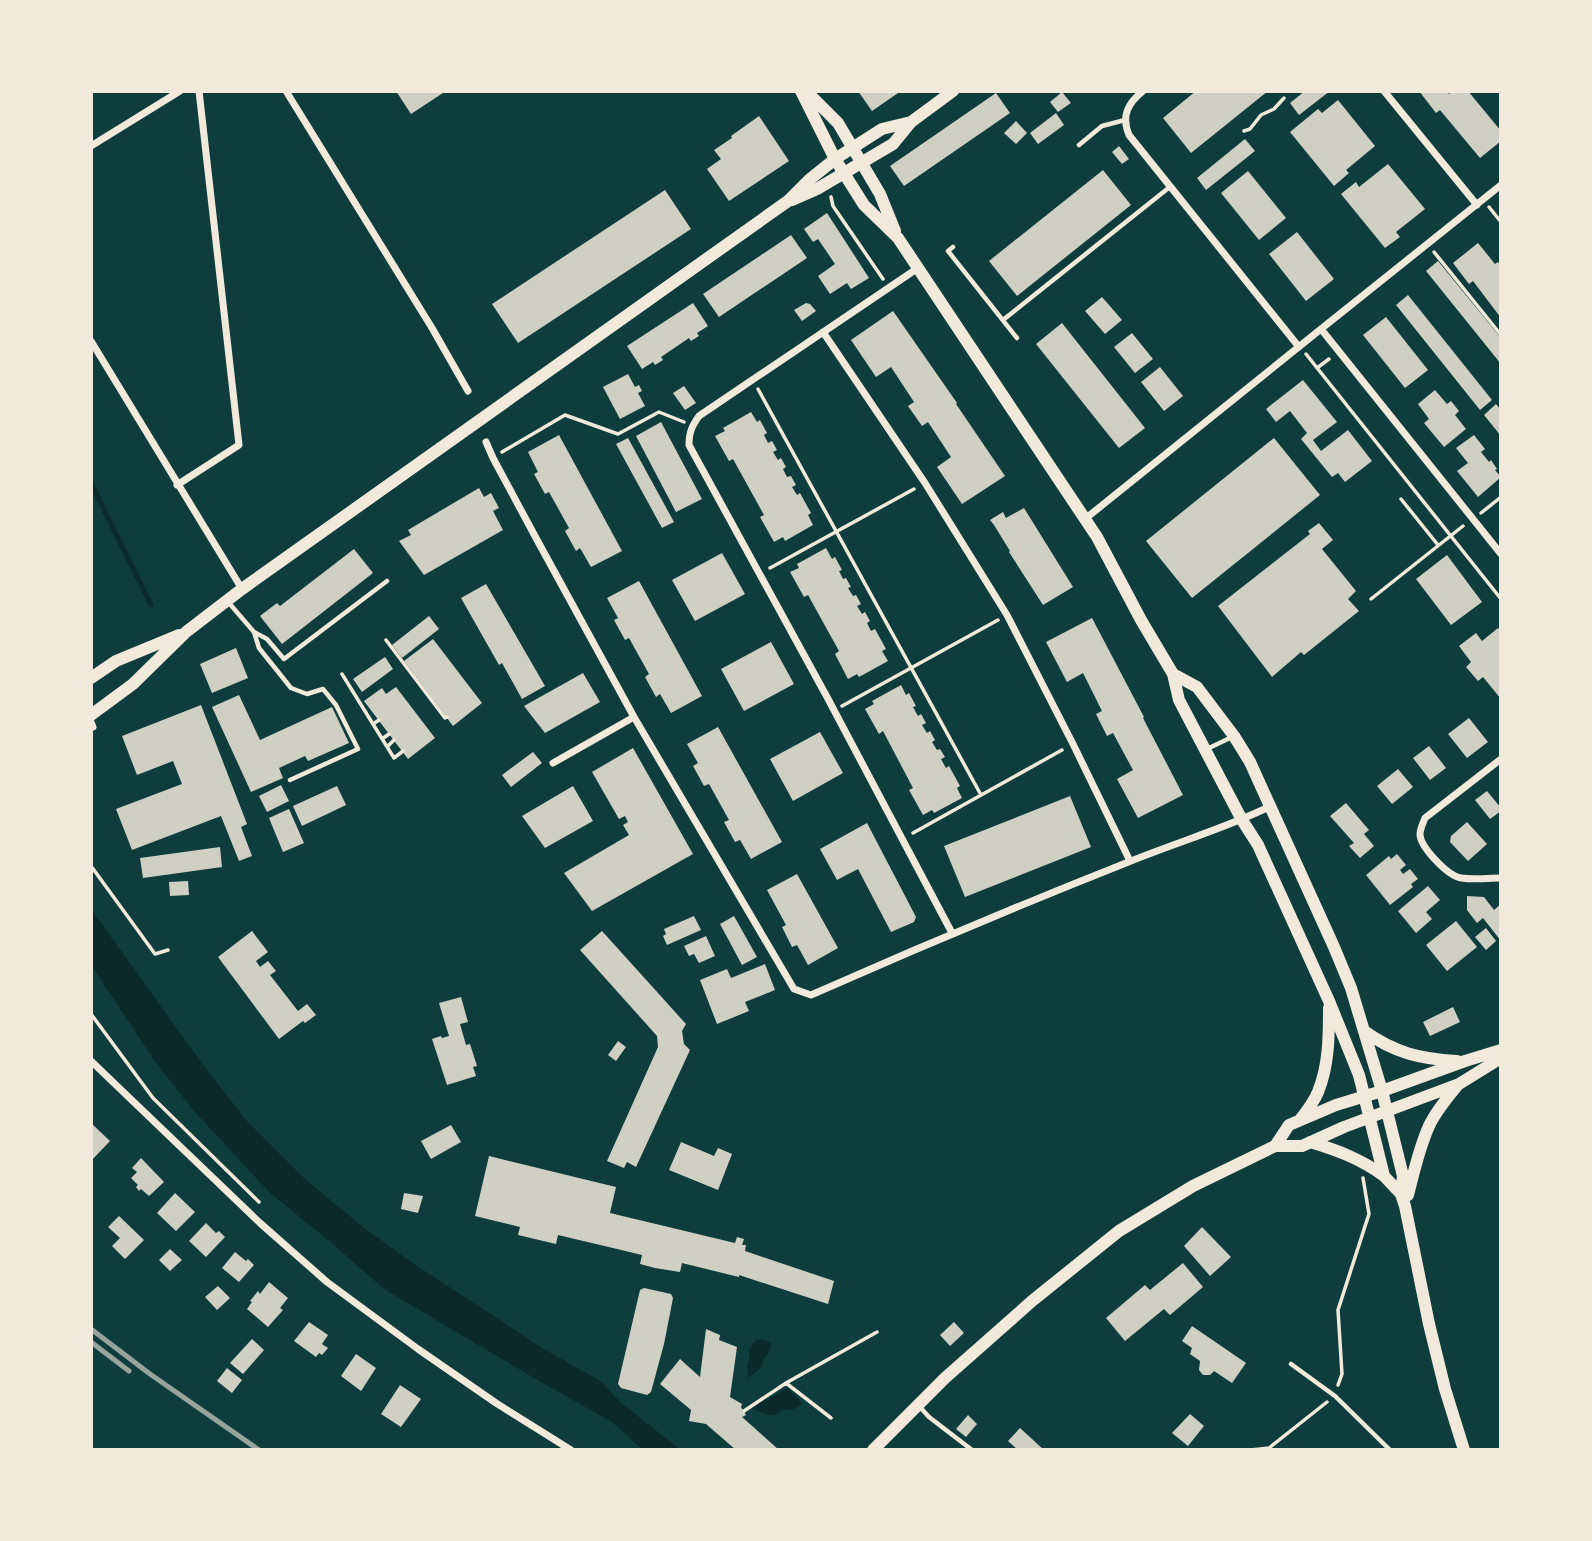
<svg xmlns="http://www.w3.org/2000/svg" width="1592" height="1541" font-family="'Asap Condensed',sans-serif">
	<rect width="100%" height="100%" fill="#0f3d3e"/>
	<path fill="#0a2a2b" d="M91,909L200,1061L246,1120L306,1180L363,1227L411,1262L544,1349L602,1382L620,1402L681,1450H643L612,1422L546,1385L384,1289L327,1239L270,1193L193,1110L154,1060L91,965Z
		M761,1339L771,1343C771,1348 769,1355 764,1358L763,1366L748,1378L747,1364L749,1361V1350L752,1346V1343L756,1340Z
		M788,1388L802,1403C795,1411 791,1409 781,1411C773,1420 761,1412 751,1408Z"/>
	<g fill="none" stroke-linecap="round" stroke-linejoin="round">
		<path stroke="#0a2a2b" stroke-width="5" d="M91,483L151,605"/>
	</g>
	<path fill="#cfcfc3" d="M396,91H446L411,114Z
		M858,91H901L872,111Z
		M1196,91H1268L1191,153L1163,118Z
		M1305,91H1330L1299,115L1290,103Z
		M1419,91H1447L1449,94L1452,91H1468L1501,131V141L1480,158L1440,110L1436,113Z
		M1062,92L1071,103L1058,112L1050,102Z
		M996,93L1010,113L904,186L890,166Z
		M1338,100L1375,146L1346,170L1349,173L1334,186L1290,132L1318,109L1322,113Z
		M1056,113L1064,125L1038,144L1030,133Z
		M759,116L789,161L729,201L707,169L721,159L714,150L732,138L731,136Z
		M1016,121L1027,133L1016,144L1004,133Z
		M1245,139L1255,151L1206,190L1197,178Z
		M1119,146L1129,159L1122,164L1112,152Z
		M1388,164L1425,209L1396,232L1400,237L1385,248L1341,194L1356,182L1359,187Z
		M1103,170L1131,205L1017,296L989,261Z
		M1248,171L1286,218L1259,240L1221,193Z
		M665,190L691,229L518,343L492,304Z
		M827,213L869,278L851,289L847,283L830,294L818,276L835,264L818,239L813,242L804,229Z
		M1297,232L1334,279L1306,301L1269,254Z
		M791,235L807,258L719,317L703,294Z
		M1478,243L1495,264L1498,262L1501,266V318L1473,281L1469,284L1453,263Z
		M1438,261L1501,338V364L1426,271Z
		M1408,295L1492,400L1480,410L1396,305Z
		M1102,297L1122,320L1105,334L1085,311Z
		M693,303L708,326L697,333L699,336L691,341L689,338L661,357L663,360L655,365L653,362L642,369L627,346Z
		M806,303L810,304L816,311L802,321L794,310Z
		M893,311L957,403L956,404L1005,476L962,504L937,467L951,457L928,422L922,426L908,406L914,402L891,367L876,377L851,340Z
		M1386,317L1428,370L1405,388L1363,335Z
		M1062,323L1145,428L1119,448L1036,344Z
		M1132,333L1153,359L1135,373L1114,347Z
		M1160,367L1183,396L1164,411L1141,382Z
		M628,374L635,387L639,385L642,391L638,393L645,406L620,419L603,387Z
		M1303,380L1337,422L1313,440L1321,451L1348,430L1372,461L1345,482L1338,473L1332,477L1301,439L1307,433L1290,411L1276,422L1266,409Z
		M684,386L696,403L685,410L673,393Z
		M1435,390L1447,404L1451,401L1459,411L1455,415L1466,429L1444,447L1424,423L1429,419L1418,404Z
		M1496,404L1501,410V436L1484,415Z
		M751,412L757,422L760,420L767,433L764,435L768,443L772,441L777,450L773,452L778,460L781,458L786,467L783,469L787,477L791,476L796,485L792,487L797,495L800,493L811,513L808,515L813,525L785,541L783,537L774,542L760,517L764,515L733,459L729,461L715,436L725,431L723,428Z
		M661,422L702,499L676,512L636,436Z
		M559,435L622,551L591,567L580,548L576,551L565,531L569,528L549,492L545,494L534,474L538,472L528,452Z
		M1474,435L1485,449L1481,452L1489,462L1491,460L1497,469L1495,470L1501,477L1478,497L1457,471L1468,463L1456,448Z
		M628,438L674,522L662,528L616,444Z
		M1274,438L1320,495L1192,598L1146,541Z
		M479,488L484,497L491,493L499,508L493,511L503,530L424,575L399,541L411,535L408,530Z
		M1024,508L1073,587L1043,605L1009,552L1010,551L994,525L990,520L1003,512L1006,518Z
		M1319,523L1333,540L1322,549L1356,591L1348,599L1359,611L1304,655L1301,652L1272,677L1218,606L1310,534L1308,531Z
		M826,548L832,559L835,557L842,570L839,571L843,579L846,578L851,587L848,588L853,596L856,595L861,604L857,606L862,614L865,612L870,621L867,623L871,631L875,629L886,649L882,651L888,661L859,677L857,674L848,679L835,654L839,651L808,595L804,597L790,572L799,568L797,564Z
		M354,549L373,573L282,644L260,616L277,603L280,606Z
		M722,553L745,594L695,621L672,580Z
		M1447,555L1482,602L1451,625L1416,579Z
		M639,581L702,696L671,713L660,694L656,697L645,677L649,674L629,638L625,640L614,620L618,618L607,598Z
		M486,584L545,686L522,699L502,663L499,665L461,598Z
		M429,616L439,629L402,658L392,645Z
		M1092,618L1144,717L1143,718L1183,795L1138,818L1117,779L1133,770L1113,733L1107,736L1096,714L1102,711L1083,673L1067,682L1046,642Z
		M1498,628L1501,632V699L1483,677L1478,681L1466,667L1471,662L1459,646L1476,633L1482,641Z
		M433,639L482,703L453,726L404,661Z
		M771,642L794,684L744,711L721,669Z
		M236,648L248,678L212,693L200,664Z
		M385,657L393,669L362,692L353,679Z
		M583,673L600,702L545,733L524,706Z
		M901,685L906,695L909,693L916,706L913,707L918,716L921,714L926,723L922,725L927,733L930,731L935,740L932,742L937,750L940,749L945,757L941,759L946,768L949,766L960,786L957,788L962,798L934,813L932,810L923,815L909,790L913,788L883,731L879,734L865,709L874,704L872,701Z
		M396,687L435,738L408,759L364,701L382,688L386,694Z
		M239,695L260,740L332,707L349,743L308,761L305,756L279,768L283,778L251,792L212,707Z
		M201,705L247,824L241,827L252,856L239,861L221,816L132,850L116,809L182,784L173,761L137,775L122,736Z
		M1469,718L1488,742L1467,758L1448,734Z
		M718,727L782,842L751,859L740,840L735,842L724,822L729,820L709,784L704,786L693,766L698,763L687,744Z
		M820,732L843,773L793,801L770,759Z
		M1429,746L1446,768L1430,780L1413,758Z
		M633,748L693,854L592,911L564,873L629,835L623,825L628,822L625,816L619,819L592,772Z
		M533,752L542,763L511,787L502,775Z
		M1398,769L1413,787L1392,804L1377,786Z
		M281,785L289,801L267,812L259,796Z
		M337,786L346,805L302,826L293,806Z
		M573,786L593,821L545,848L522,816Z
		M1487,791L1501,808V811L1490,819L1475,800Z
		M1070,796L1091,847L965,897L944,846Z
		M1346,803L1369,830L1364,834L1374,846L1360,858L1349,846L1354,843L1330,816Z
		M289,809L304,843L283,852L269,818Z
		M1467,822L1487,844L1468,861L1450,842L1451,836Z
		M867,823L916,917L914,922L891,932L858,869L837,880L820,849Z
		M220,847L222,867L143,878L140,858Z
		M1397,854L1406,865L1400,870L1403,874L1410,869L1418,879L1411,884L1413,887L1390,905L1366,875L1389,856L1391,859Z
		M797,874L838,948L808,965L797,945L792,947L782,927L786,925L767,890Z
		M188,881L189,895L170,896L169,882Z
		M1428,886L1440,900L1426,912L1432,919L1416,933L1398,911Z
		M1467,896L1484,897L1494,910L1501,904V941L1483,918L1477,923L1467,910Z
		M694,916L701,930L667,945L663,936L666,934L664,929Z
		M734,916L757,957L742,965L720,924Z
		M1456,921L1477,947L1447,971L1426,945Z
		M1486,928L1496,941L1486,950L1475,937Z
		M252,931L268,952L256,961L260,967L268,961L276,971L270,975L298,1011L307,1004L316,1015L305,1023L303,1021L279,1039L218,957Z
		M602,931L686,1024L682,1031L684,1044L690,1050L636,1167L627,1162L624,1168L607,1161L658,1047L657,1036L580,950Z
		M706,936L715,956L699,963L694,954L689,956L684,946Z
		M765,964L775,990L745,1002L749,1011L717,1024L700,980L727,969L731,978Z
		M461,997L468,1022L460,1024L466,1045L470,1044L477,1066L473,1067L476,1076L447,1085L432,1039L441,1036L442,1038L449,1036L439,1003Z
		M1453,1007L1460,1022L1430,1036L1423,1022Z
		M618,1041L626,1047L616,1061L608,1055Z
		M91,1123L110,1141L91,1161Z
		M451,1125L461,1142L431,1159L421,1141Z
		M681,1142L714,1156L718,1148L732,1154L718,1190L669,1170Z
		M489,1156L616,1187L610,1213L735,1243L737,1237L744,1239L742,1245H746L745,1251L834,1281L828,1304L739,1275V1277L682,1263L680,1272L655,1268L640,1264L642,1255L617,1249L558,1235L556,1244L518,1235L520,1227L475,1216Z
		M141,1158L164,1182L149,1196L141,1189L139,1191L136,1187L138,1185L131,1178L137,1172L132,1168Z
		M175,1193L195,1212L176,1231L157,1213Z
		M404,1193L423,1196L418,1213L401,1209Z
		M119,1216L144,1240L125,1259L112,1246L120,1238L108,1227Z
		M206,1223L216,1233L219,1231L225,1237L206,1257L189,1241Z
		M1202,1227L1231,1257L1210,1276L1184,1246Z
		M170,1249L182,1260L170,1271L159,1260Z
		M235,1252L246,1261L248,1259L254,1265L239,1282L222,1268Z
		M1183,1263L1203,1287L1170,1315L1164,1309L1125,1341L1106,1318L1145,1285L1150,1290Z
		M269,1282L288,1298L280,1308L283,1310L268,1327L247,1309L252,1302L250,1301L258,1291L260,1294Z
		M218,1286L230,1298L217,1310L205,1297Z
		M644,1288L671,1294L673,1298L664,1344L651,1392L647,1395L621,1388L618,1384L640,1290Z
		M309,1322L328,1335L322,1344L328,1348L322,1355L319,1353L316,1357L294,1341Z
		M954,1322L964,1333L950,1346L940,1335Z
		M1192,1326L1246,1363L1232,1383L1214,1371L1210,1375H1203L1199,1370L1200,1361L1190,1354L1192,1348L1182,1341Z
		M706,1329L720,1335L719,1340L737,1347L730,1397L742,1404L741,1407L746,1415L742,1417L779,1450H736L706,1424L689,1421L691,1410L660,1384L680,1359L700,1377Z
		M252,1339L264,1350L243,1374L230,1363Z
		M356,1354L376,1368L361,1391L341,1376Z
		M227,1368L242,1380L232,1393L217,1381Z
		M400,1385L421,1399L401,1427L381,1414Z
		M1190,1414L1204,1426L1188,1446L1172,1433Z
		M968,1415L977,1424L966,1437L956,1429Z
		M1020,1428L1044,1450H1018L1008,1441Z"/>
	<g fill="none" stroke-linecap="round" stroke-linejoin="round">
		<path stroke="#f1e9da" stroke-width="3.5" d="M1244,131L1250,129L1261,115L1274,109L1284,98
			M831,197L833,206L883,279
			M1489,207L1501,222
			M1434,252L1501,335
			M1306,354L1501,599
			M1317,368L1329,359
			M758,389L981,795
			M502,452L565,415L618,434L659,412L684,422
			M1401,499L1438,545
			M1481,513L1501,497
			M770,568L914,489
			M1371,599L1463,526
			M386,640L445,718L447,717
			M342,674L394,758L403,751
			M842,706L998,620
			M373,724L379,720
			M382,739L389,734
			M387,747L394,740
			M913,833L1062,750
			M91,866L155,954L168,950
			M91,1014L153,1098L259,1202
			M786,1383L831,1418
			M1338,1385L1342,1374L1338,1310L1369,1214L1363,1178
			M744,1411L786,1383L877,1332
			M1251,1450L1269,1448L1327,1402"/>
		<path stroke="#f1e9da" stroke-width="4.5" d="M1079,145L1102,126L1125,120
			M953,247L948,251L1017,338
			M1003,320L1171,186
			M229,603L254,632L259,648L291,688L307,694L323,689L336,705L358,749L290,780
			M254,632L267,639L284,659L387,581
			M1207,749L1234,736
			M1291,1364L1335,1396L1390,1450
			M919,1406L929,1417L972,1450"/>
		<path stroke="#f1e9da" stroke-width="7" d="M286,91L432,328L468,391
			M1143,91C1128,103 1121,116 1129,135L1299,347
			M1384,91L1477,205
			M91,146L180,91
			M918,268L699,416C692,426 689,432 689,445L827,697L952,933
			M1321,329L1501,185
			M823,332L925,483L1007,615L1073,744L1130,861
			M91,341L242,589
			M486,442L493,458L536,538L634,717L794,989L811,995C915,949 1020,905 1126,863C1174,843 1224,829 1271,806
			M177,485L239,445L199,91
			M1085,519L1321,329L1501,554
			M91,722L93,727
			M1501,759L1425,818C1423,823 1420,829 1420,834C1420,847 1448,876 1461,878C1474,880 1488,878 1501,878
			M553,763L634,717
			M91,1061L260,1223L327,1282L418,1349L496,1403L571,1450"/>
		<path stroke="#f1e9da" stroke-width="12" d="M792,200L817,189L893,144L911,122L953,91
			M91,678L116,661L179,635
			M91,715L133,684L186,632L242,589L788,201L809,180L835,159L882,129L911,122"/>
		<path stroke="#f1e9da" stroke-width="12" d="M801,91L835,159L864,205L898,238L1097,537L1141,620L1173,674L1179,700L1242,820L1258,845L1329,1001L1359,1075L1384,1176L1401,1194L1405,1206L1429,1324L1445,1389L1464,1450
			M806,91L838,123L880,194L895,231
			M1173,674L1197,687L1234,736L1250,762L1334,947L1351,988L1382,1091L1403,1176L1401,1194
			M1364,1031C1395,1053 1420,1059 1457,1061
			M1300,1120C1307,1111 1314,1102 1318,1092C1329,1065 1329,1036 1329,1008
			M1310,1142C1337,1150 1361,1159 1384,1176
			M1275,1146H1302L1344,1127L1459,1084L1501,1058
			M1408,1195C1414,1172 1419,1148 1429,1126C1436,1111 1447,1098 1457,1086
			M873,1450L945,1378L1032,1301L1119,1231L1193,1186L1275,1146L1289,1125L1336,1105L1382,1091L1465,1061L1501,1050"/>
		<path stroke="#97a49c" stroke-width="5" d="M91,1329L150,1374L259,1450
			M91,1342L129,1371"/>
	</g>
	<rect width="1592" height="1541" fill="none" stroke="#f1e9da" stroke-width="186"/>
</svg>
